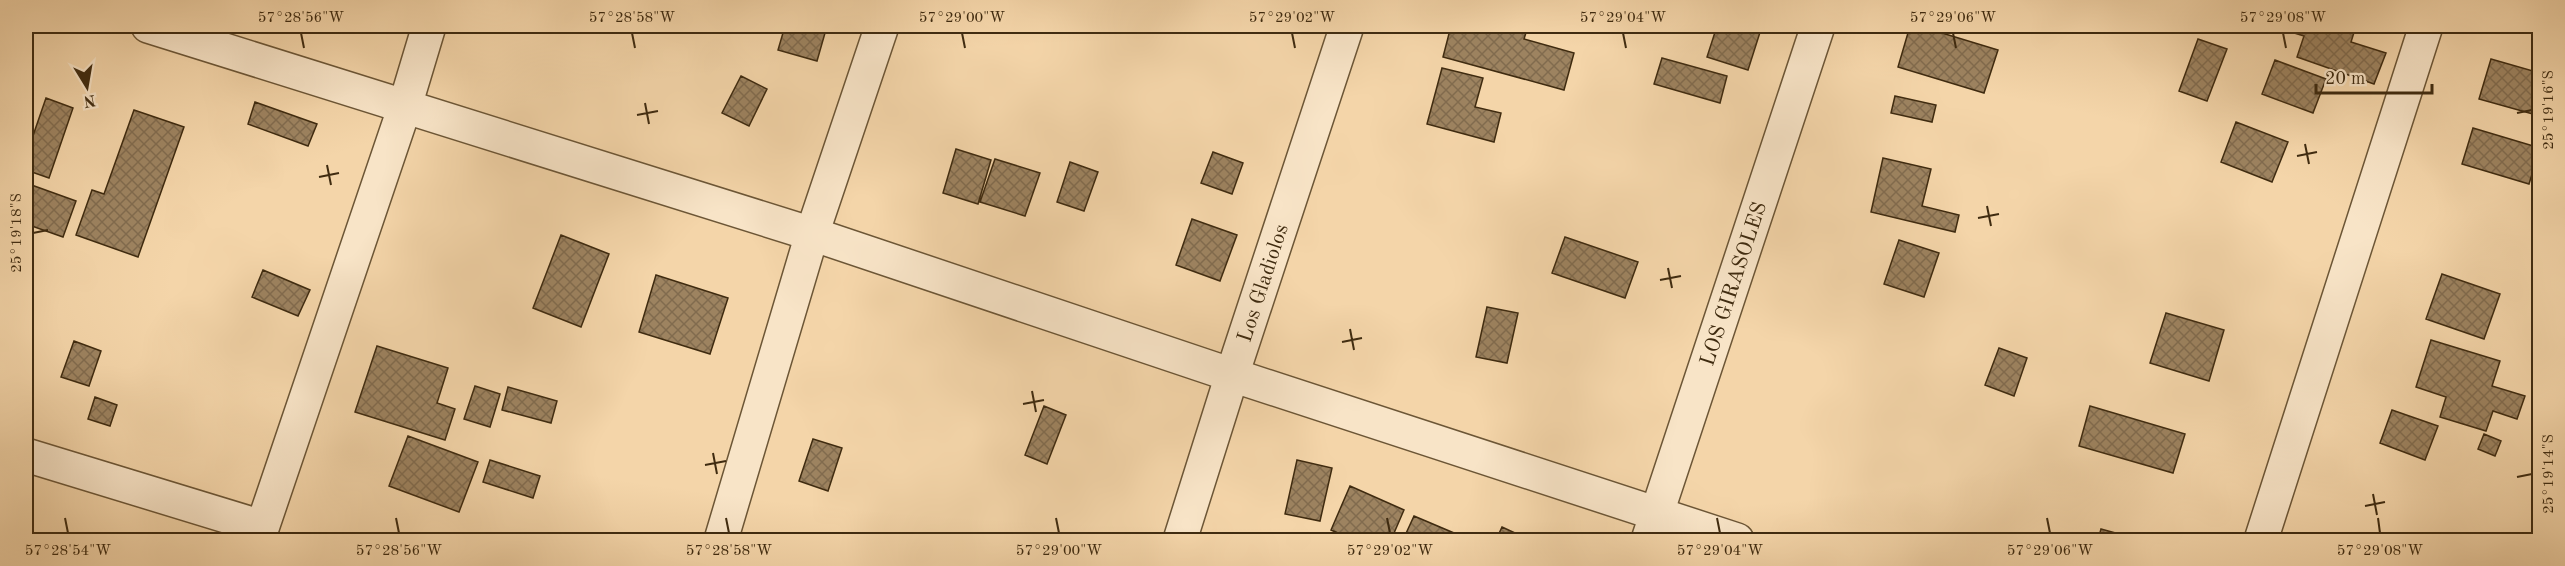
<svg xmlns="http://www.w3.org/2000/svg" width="2565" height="566" font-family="'Old Standard TT',serif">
	<defs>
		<pattern id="building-cross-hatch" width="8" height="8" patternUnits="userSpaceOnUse" patternTransform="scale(1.5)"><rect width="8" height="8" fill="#9d8360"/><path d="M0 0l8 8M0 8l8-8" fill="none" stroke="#816b4e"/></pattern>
	</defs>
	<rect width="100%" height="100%" fill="#f4d5a9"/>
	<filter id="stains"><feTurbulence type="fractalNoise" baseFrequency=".00333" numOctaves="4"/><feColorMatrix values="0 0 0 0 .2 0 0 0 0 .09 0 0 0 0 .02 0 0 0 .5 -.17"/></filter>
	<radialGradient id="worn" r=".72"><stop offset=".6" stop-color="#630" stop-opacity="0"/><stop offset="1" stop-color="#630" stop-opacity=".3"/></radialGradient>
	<path fill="url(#building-cross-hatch)" stroke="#3f2b10" stroke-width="1.5" d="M785,26H827L817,61L778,50Z
		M1120,26H1142L1140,32Z
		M1451,26H1528L1524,39L1574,53L1564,90L1443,57Z
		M1717,26H1762L1748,70L1707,57Z
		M1910,26H1919L1998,50L1984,93L1898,67Z
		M2272,26H2356L2351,42L2386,53L2374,84L2297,57L2304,36Z
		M2198,39L2227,49L2207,101L2179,91Z
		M1662,58L1727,76L1720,103L1654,84Z
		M2491,59L2540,73V116L2479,99Z
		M2275,60L2326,79L2313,113L2262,94Z
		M1442,68L1483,78L1475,107L1501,113L1494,142L1427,124Z
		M741,76L767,89L749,126L722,113Z
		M1895,96L1936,105L1932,122L1891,113Z
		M46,98L73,108L49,178L26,170V156Z
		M255,102L317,124L308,146L248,124Z
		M134,110L184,127L138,257L76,235L92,190L104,194Z
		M2236,122L2288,142L2272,182L2221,162Z
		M2473,128L2540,148L2529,184L2462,164Z
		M956,149L991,160L978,204L943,193Z
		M1213,152L1243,163L1232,194L1201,183Z
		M1883,158L1931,169L1922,206L1959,215L1955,232L1871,212Z
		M995,159L1040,173L1025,216L980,202Z
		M1070,162L1098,172L1084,211L1057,202Z
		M26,183L76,201L63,237L26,224Z
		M1192,219L1237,235L1220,281L1176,265Z
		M561,235L609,254L581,327L533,308Z
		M1565,237L1638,262L1625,298L1552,273Z
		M1899,240L1939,253L1924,297L1884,284Z
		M263,270L310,290L298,316L252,297Z
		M2442,274L2500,294L2484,339L2426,319Z
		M656,275L728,298L710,354L639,332Z
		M1487,307L1518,313L1507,363L1476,357Z
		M2166,313L2224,330L2209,381L2150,363Z
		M2431,340L2500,361L2492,386L2525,396L2517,419L2493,411L2486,431L2440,417L2446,397L2416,387Z
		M74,341L101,351L89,386L61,377Z
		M377,346L448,368L437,403L455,409L445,440L355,412Z
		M1999,348L2027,358L2014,396L1985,385Z
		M475,386L500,394L490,427L464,419Z
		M508,387L557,401L551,423L502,410Z
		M95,397L117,405L110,426L88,419Z
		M1044,406L1066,415L1047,464L1025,455Z
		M2090,406L2185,434L2173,473L2079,446Z
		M2392,410L2438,426L2425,460L2380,443Z
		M2484,434L2501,441L2495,456L2478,449Z
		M408,436L478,462L459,512L389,486Z
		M813,439L842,448L828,491L799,481Z
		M490,460L540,476L533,498L483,482Z
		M1297,460L1332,468L1320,521L1285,514Z
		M1350,486L1404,510L1391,540H1354L1331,530Z
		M1414,516L1461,536L1459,540H1403Z
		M1502,527L1530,540H1496Z
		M2101,529L2141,540H2098Z"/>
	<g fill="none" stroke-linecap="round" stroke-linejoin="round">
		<g stroke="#6c5636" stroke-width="36">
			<g id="minor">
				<path d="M148,26L812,234L1232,375L1737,540"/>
				<path d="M26,455L262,527"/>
				<path d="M258,540L405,106L429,26"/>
				<path d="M721,540L812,234L882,26"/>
				<path id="s1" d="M1180,540L1232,375L1347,26"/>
				<path id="s2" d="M1648,540L1818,26"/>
				<path d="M2261,540L2426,26"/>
			</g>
		</g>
		<use href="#minor" stroke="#f8e4c7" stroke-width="33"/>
	</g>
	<path fill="none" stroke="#3f2b10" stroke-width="2" d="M301,33L304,48M632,33L635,48M962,33L965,48M1292,33L1295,48M1623,33L1626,48M1953,33L1956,48M2283,33L2286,48M645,103L649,124M2517,113L2532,110M637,115L658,111M2305,144L2309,164M2297,156L2317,152M327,165L331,185M319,177L339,173M1987,206L1991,226M1978,218L1999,214M33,233L48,230M1668,268L1672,288M1660,280L1681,276M1350,329L1354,350M1342,342L1362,338M1032,391L1036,412M1023,404L1044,400M713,453L717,474M705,465L726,461M2517,477L2532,474M2373,494L2377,515M2365,506L2385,502M65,518L68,533M396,518L399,533M726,518L729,533M1056,518L1059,533M1387,518L1390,533M1717,518L1720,533M2047,518L2050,533M2378,518L2380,533"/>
	<g text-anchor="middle" stroke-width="5" stroke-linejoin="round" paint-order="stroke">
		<g font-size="21" fill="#3f2b10" stroke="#f8e4c7">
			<text dy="7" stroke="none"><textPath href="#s1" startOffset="270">Los Gladiolos</textPath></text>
			<text dy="7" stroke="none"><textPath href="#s2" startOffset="270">LOS GIRASOLES</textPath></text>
		</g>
	</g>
	<rect width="2565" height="566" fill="none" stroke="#f4d5a9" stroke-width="66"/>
	<g transform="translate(87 87) rotate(169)" stroke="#f8e4c7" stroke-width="4.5" paint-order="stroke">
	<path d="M0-4.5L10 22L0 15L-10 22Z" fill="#3f2b10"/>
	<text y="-9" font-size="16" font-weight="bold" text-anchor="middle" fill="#3f2b10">N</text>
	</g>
	<path d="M2316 84v9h116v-9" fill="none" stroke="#3f2b10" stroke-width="3"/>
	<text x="2325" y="84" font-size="18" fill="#3f2b10" stroke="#f8e4c7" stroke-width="4.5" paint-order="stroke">20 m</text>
	<rect x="33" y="33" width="2499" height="500" fill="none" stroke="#3f2b10" stroke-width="2"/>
	<g font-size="15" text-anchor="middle" fill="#3f2b10">
		<text x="301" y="22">57°28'56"W</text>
		<text x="632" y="22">57°28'58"W</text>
		<text x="962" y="22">57°29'00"W</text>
		<text x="1292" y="22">57°29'02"W</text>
		<text x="1623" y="22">57°29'04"W</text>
		<text x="1953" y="22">57°29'06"W</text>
		<text x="2283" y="22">57°29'08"W</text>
		<text transform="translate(2548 110) rotate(-90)" y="5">25°19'16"S</text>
		<text transform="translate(16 233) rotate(-90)" y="5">25°19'18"S</text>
		<text transform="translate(2548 474) rotate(-90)" y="5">25°19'14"S</text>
		<text x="68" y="555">57°28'54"W</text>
		<text x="399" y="555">57°28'56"W</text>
		<text x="729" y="555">57°28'58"W</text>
		<text x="1059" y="555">57°29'00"W</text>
		<text x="1390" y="555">57°29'02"W</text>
		<text x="1720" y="555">57°29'04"W</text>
		<text x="2050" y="555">57°29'06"W</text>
		<text x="2380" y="555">57°29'08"W</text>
	</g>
	<rect width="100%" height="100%" filter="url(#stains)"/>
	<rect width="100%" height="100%" fill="url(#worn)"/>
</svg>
